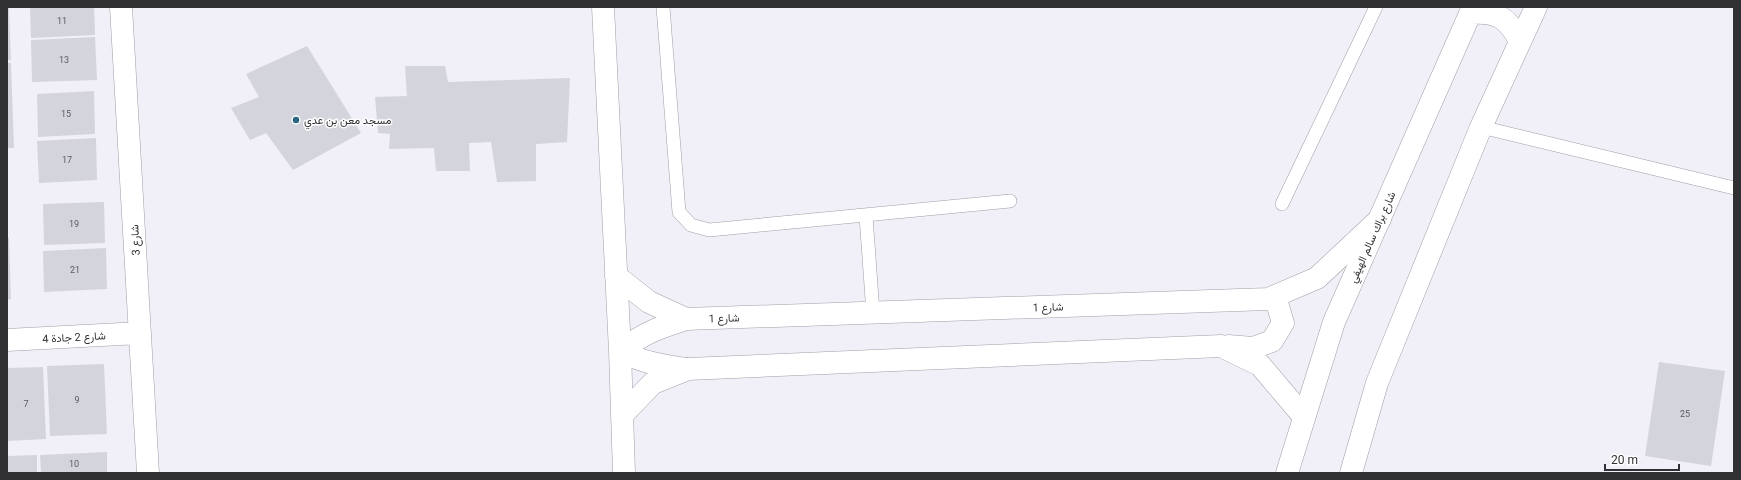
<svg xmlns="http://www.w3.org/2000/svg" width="1741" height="480" font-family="Roboto,Vazirmatn,sans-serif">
	<rect width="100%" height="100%" fill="#f1f0f9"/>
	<path fill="#d4d4dc" d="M7,7H9L11,60H7Z
		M30,7H94L95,35L31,38Z
		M95,37L97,80L32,82L31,40Z
		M307,46L361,133L293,170L266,133L250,140L231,108L259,97L246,74Z
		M7,63H11L14,148H7Z
		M405,66H445L448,82L570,78L567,142L536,144V181L497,182L491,142L469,143L470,171H436L434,148L389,149L390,134L378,133L375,97L407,96Z
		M94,91L95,134L38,137L37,94Z
		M96,138L97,180L39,183L37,141Z
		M104,202L105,243L44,245L43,204Z
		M7,238H9L11,299L7,300Z
		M106,248L107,289L44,292L43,251Z
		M1659,362L1725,371L1711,466L1645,456Z
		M104,364L107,434L50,436L47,366Z
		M43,367L46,439L7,441V368Z
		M107,452V473H41L40,455Z
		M37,455V473H7V456Z"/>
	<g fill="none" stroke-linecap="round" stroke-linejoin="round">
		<g stroke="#9f9fa7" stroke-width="14">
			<path id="lane" d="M663,7L679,212L691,225L709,230L1010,201
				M1481,127L1734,188
				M1282,204L1376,7
				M866,216L873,313"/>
		</g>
		<g stroke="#9f9fa7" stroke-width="23">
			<path id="street" d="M121,7L148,473
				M603,7L620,351L624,473
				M616,276L649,302L686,319L1268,299L1317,278L1380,219
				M7,340L140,333
				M1228,346L1253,348L1272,341L1283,323L1275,296
				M686,369C662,366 642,362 620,351C644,333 658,328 686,319
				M623,414L653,383L688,369L1221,346L1260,365L1304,417"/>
		</g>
		<g stroke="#9f9fa7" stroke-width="23">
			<path id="secondary" d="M1471,13C1497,11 1508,18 1520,41
				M1287,473L1334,322L1473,7
				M1351,473L1377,383L1481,127L1536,7"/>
		</g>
		<use href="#lane" stroke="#fff" stroke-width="13"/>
		<use href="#street" stroke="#fff" stroke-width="22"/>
		<use href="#secondary" stroke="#fff" stroke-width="22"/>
	</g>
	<circle fill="#2c657f" stroke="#fff" stroke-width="1.5" cx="296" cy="120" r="4"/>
	<g text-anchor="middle" stroke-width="3" stroke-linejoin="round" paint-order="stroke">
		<g font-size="9" fill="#5a5a5e">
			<text x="62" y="24">11</text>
			<text x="64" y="63">13</text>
			<text x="66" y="117">15</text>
			<text x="67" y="163">17</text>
			<text x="74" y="227">19</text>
			<text x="75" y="273">21</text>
			<text x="77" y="403">9</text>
			<text x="26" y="407">7</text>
			<text x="1685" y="417">25</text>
			<text x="74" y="467">10</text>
		</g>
		<g font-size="11" fill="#313134" stroke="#fff" text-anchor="start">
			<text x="304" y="124">مسجد معن بن عدي</text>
		</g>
		<g font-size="11" fill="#313134" stroke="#fff">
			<text transform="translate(1372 237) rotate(-66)" y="4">شارع براك سالم الهيفي</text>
			<text transform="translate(135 240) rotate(-93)" y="4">شارع 3</text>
			<text transform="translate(1048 307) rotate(-2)" y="4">شارع 1</text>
			<text transform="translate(724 318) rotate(-2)" y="4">شارع 1</text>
			<text transform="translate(74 337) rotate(-3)" y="4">شارع 2 جادة 4</text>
		</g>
	</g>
	<rect width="1741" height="480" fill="none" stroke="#313134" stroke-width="16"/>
	<path d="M1605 464v6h74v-6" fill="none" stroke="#313134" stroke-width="2"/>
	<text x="1611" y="464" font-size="12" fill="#313134" stroke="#ffffff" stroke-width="3" paint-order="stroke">20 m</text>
</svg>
